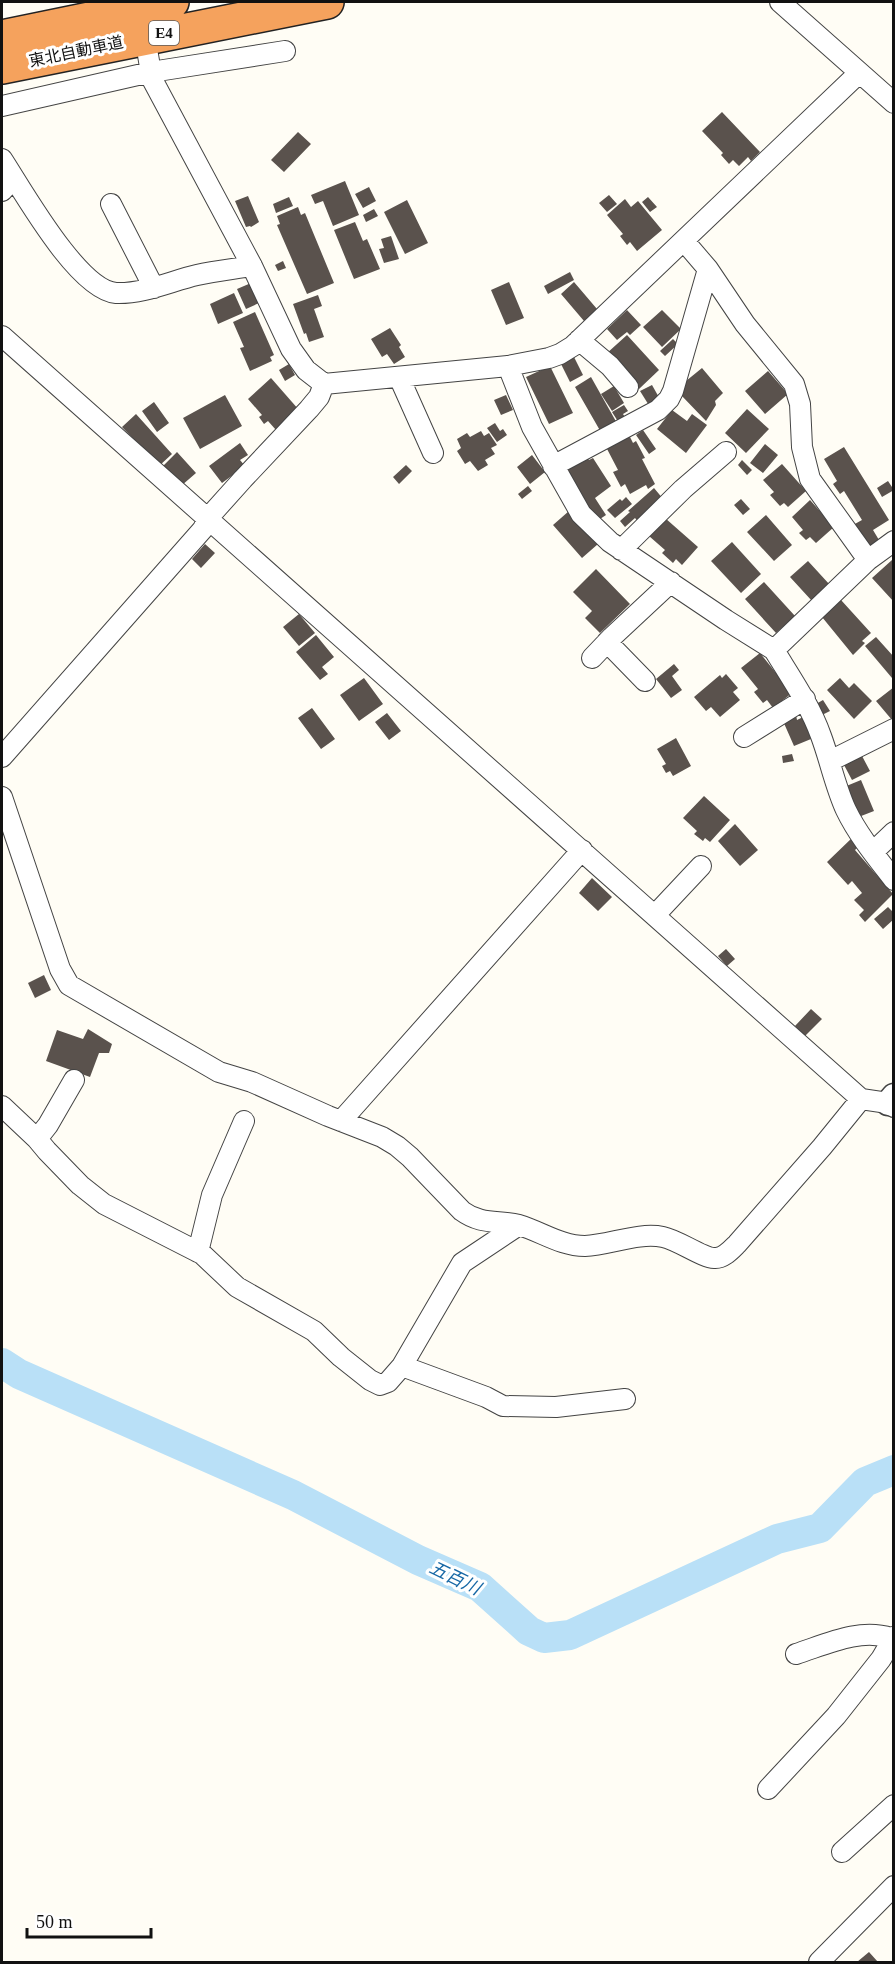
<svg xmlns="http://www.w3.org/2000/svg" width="895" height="1964" font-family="'Times New Roman','Noto Sans JP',serif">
	<rect width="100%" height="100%" fill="#fffdf5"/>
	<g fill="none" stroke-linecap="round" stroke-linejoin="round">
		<path stroke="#b9e0f7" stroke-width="30" d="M2,1363L19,1374L293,1495L418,1560L480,1587L529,1631L544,1638L570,1635L777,1539L820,1528L865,1482L894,1470"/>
	</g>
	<path fill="#5a524d" d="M722,112L760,152L751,161L748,157L739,166L733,160L729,164L721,155L723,153L702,131Z
		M298,132L311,144L284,172L271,160Z
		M345,181L359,215L333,226L323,201L315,204L311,195Z
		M369,187L376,201L363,208L355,194Z
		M609,195L617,204L607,212L599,203Z
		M248,196L259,222L251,227L250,226L246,227L235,201Z
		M289,197L293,206L276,213L273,204Z
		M648,197L657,207L650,212L642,202Z
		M625,199L631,207L638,201L662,230L637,251L630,242L627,245L620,236L623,234L607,215Z
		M407,200L428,243L405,254L384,212Z
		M298,207L301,215L305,213L334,283L307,294L277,225L280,224L277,216Z
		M374,209L378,216L366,222L363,215Z
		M355,222L363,241L367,239L380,269L354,279L334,230Z
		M391,236L399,259L384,263L379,249L384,248L381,239Z
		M283,261L286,268L278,271L275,265Z
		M570,272L574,280L548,294L544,286Z
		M509,282L524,318L506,325L491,290Z
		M574,282L597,309L584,321L561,294Z
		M251,283L259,303L246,309L237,289Z
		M234,293L243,313L218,324L210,304Z
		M318,295L322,306L314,309L324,337L309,342L306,333L304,334L293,304Z
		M627,310L641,325L630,335L627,332L617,340L607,329Z
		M662,310L681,329L662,347L643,327Z
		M255,312L274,355L270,357L272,361L250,371L240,348L244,347L233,322Z
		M390,328L401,345L399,347L405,357L394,364L387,354L382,357L371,339Z
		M627,335L659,370L639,389L606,354Z
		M673,339L678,344L665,356L660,351Z
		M574,357L583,375L570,382L561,364Z
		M289,364L295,375L285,381L279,370Z
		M550,366L573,413L549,424L526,377Z
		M702,368L723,393L715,401L716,405L706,421L680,394L686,381Z
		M768,371L788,394L765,414L745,391Z
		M591,377L618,425L602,434L575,387Z
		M271,378L299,410L276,430L268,421L264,424L259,417L262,415L248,399Z
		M652,385L661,401L650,407L640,391Z
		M614,386L624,403L612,411L601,394Z
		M225,395L242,426L200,449L183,418Z
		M506,395L513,410L501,415L494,400Z
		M154,402L169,423L157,432L142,411Z
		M624,405L628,411L623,414L626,419L619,423L612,412Z
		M747,409L769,429L746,453L725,433Z
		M672,410L687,421L692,414L707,425L686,453L657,429Z
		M136,414L172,454L159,466L122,427Z
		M495,423L500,431L503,429L507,435L497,442L487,428Z
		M643,430L656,449L649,454L636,435Z
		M481,431L484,436L489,433L497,445L491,448L495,454L485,460L488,465L478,471L470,461L465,464L457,451L461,448L457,439L467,433L470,437Z
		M629,435L633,443L636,441L645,458L642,459L655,484L648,489L646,485L630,494L625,484L621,487L613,472L618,470L606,447Z
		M240,443L248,455L240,460L245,466L222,483L209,466Z
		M765,444L778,455L763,473L750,463Z
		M844,447L889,520L873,530L879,540L867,548L853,525L862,520L844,491L840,494L833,484L837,481L824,459Z
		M177,452L196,473L181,486L163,466Z
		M532,455L545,472L530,484L517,467Z
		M586,456L589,460L593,458L611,486L595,498L606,515L597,521L563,471Z
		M742,460L752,470L747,475L738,465Z
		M782,464L806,491L788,507L784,503L780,506L770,495L774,492L763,480Z
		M406,465L412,471L399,484L393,477Z
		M888,481L894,490L882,497L877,488Z
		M528,486L532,491L522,499L518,494Z
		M654,488L664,500L639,523L635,518L625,527L620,521L630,512L628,511Z
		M626,497L632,504L615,518L607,510L620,499L622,501Z
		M741,499L750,509L743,515L734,505Z
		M810,500L834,527L816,543L810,537L806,540L799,533L803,530L792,517Z
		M569,511L598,544L582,558L553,525Z
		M766,515L792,545L774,561L747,532Z
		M665,518L698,547L682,565L676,559L673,563L662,553L665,550L649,536Z
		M732,542L761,574L741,593L711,561Z
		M205,544L215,553L201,568L192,559Z
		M892,560L894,561V602L872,578Z
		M808,561L830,585L812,601L790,577Z
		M596,569L630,604L600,633L585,618L592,611L573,592Z
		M764,582L795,616L776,633L745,599Z
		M841,600L871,633L862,641L865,643L853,655L822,617Z
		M299,614L315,633L299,646L283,627Z
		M316,635L334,657L322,667L328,674L320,680L296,652Z
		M876,637L894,657L892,678L865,646Z
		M760,653L792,693L773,708L767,700L763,703L754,692L758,689L741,668Z
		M674,664L679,670L672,676L682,690L671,698L656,679Z
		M726,674L738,688L733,692L740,700L720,717L711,707L706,711L694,697L720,675L722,678Z
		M364,678L383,704L359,721L340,695Z
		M840,678L849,688L854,683L872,701L854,719L827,690Z
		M894,687V719L892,720L876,701Z
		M823,700L830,711L822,715L816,704Z
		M312,708L335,739L321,749L298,718Z
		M387,713L401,731L389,740L375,722Z
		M796,715L797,720L803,717L811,739L794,746L783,721Z
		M676,738L691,766L673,776L670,771L666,773L662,766L666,764L657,749Z
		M792,754L794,761L783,763L782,756Z
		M862,756L870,771L852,780L844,765Z
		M861,780L874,811L856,818L844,787Z
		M704,796L730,820L710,842L705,838L703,841L694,834L697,831L683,818Z
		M735,824L758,850L740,866L718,841Z
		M853,837L860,845L855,850L893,894L865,922L859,915L864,910L854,900L862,893L852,881L848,885L827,862Z
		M592,878L612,897L598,911L579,893Z
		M888,907L894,913V919L883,929L874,919Z
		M726,949L735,959L727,966L718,956Z
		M44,975L51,990L35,998L28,983Z
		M811,1009L822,1019L805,1036L795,1026Z
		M88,1029L112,1044L109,1053H99L90,1077L46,1061L57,1030L83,1039Z
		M869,1952L878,1962H857Z"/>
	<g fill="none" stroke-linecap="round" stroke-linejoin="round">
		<g stroke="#444" stroke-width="22">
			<path id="minor" d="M780,2L894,103
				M148,55L152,79L252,266L291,349L306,370L324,384L508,366L549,358L560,354L573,346L859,73
				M2,106L151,72L285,51
				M2,159C23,191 78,290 116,293C144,294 171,281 197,275C215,271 234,269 252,266
				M2,191L14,178
				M111,204L154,288
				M684,241L708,269L745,324L794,384L800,404L802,447L810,479L868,560
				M2,336L861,1099L888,1103L894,1107
				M579,340L610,366L628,387
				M508,366L532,427L581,514L610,542L726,620L774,650L868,560L894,541
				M399,377L433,453
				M553,466L658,410L669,399L673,391L708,269
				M621,550L683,489L726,452
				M607,642L645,681
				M774,650C791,678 810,705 821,736C830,760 835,786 846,810C858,835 877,858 894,880
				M592,658L612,637L671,582
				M744,737L805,699
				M2,757L203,529L208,518L243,479L309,409L319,397L324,384
				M830,761L894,729
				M2,797L60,969L69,985L219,1072L252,1082L328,1116L382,1137L397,1146L410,1157L462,1211C481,1225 498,1220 519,1225C542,1232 561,1246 585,1246C610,1245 638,1232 663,1237C678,1240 703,1258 714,1258C723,1259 731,1250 737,1244L822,1147L861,1099
				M873,852L894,832
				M655,915L701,866
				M2,1106L37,1139L47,1151L80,1185L104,1204L202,1254L237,1287L314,1331L341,1357L370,1380L380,1385L388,1382L402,1366L462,1263L519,1225
				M341,1121L582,850
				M37,1139L48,1125L74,1080
				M198,1252L212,1195L244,1121
				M402,1366L486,1397L503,1406L556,1407L625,1399
				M796,1654C827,1644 859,1628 891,1638
				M768,1789L836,1716L881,1659L894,1637
				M842,1852L894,1805
				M819,1962L894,1886"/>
		</g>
		<g stroke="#444" stroke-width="27">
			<path id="tertiary" d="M888,1103L894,1096"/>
		</g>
		<g stroke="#222" stroke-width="36">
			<path id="motorway" d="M2,37L172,2
				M2,67L327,2"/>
		</g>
		<use href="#minor" stroke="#fff" stroke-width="20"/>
		<use href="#tertiary" stroke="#fff" stroke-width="24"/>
		<use href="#motorway" stroke="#f5a25d" stroke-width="33"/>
	</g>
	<g text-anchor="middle" stroke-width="6" stroke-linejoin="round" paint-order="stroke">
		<rect fill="#fff" stroke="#585858" stroke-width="1.5" x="149" y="21" width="30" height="24" rx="4.5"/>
		<g font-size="15" font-weight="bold" fill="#111">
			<text x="164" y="38">E4</text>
		</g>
		<g font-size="16" fill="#111" stroke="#fff">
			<text transform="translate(76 51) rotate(-12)" y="6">東北自動車道</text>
		</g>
		<g font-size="18" font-style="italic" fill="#1768a6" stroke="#fff">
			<text transform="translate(455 1578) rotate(26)" y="6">五百川</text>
		</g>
	</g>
	<rect width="895" height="1964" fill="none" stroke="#111111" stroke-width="6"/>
	<path d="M27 1928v9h124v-9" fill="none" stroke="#111111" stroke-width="3"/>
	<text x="36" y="1928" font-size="18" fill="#111111" stroke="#ffffff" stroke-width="4.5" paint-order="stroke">50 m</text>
</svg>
